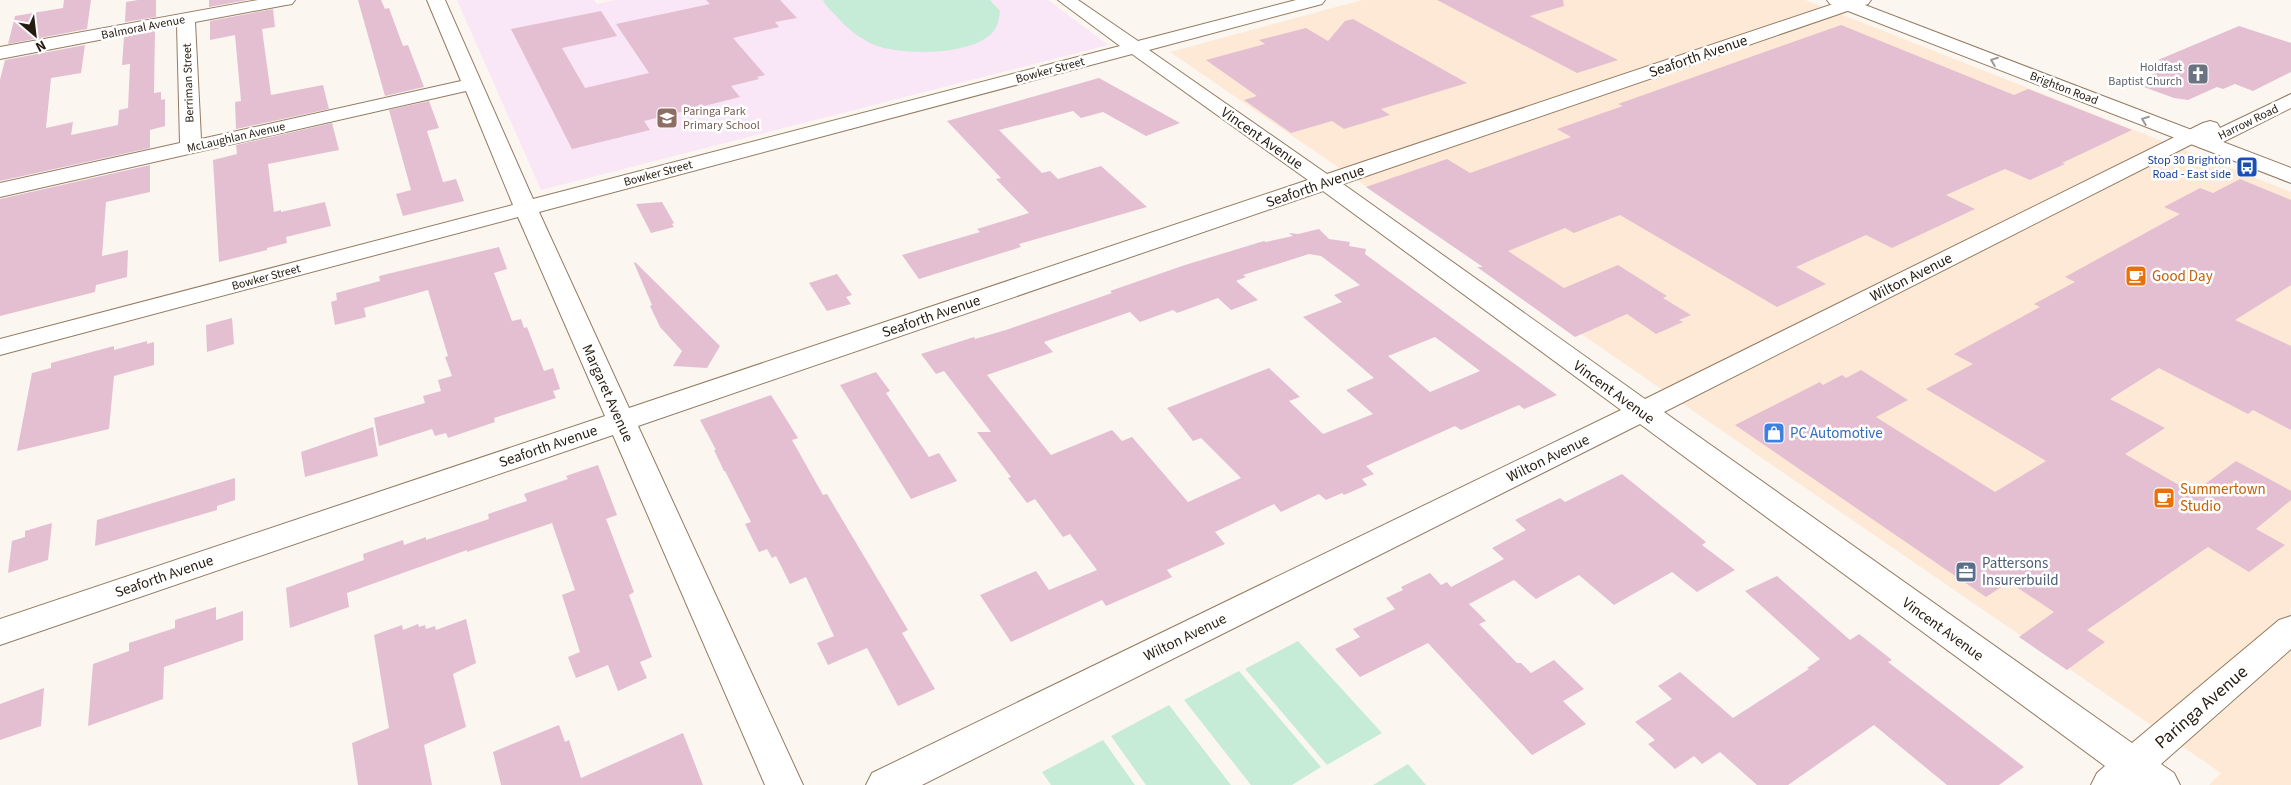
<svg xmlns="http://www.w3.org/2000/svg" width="2291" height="785" font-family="'Source Sans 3',sans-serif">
	<rect width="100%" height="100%" fill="#fbf6f0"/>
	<path fill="#fde9d5" d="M1362,0H1805L2291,192V785H2209L2221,773L1170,52Z"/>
	<path fill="#f9e6f6" d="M457,0H594L597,4L615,0H1048L1108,45L541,190Z"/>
	<path fill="#c6ecd8" d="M823,0H990L1000,11C999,17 999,23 995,29C978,57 894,57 868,42C857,36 846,27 838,18C833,12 826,7 823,0Z
		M1298,641L1382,733L1327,765L1245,669Z
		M1239,671L1321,767L1292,785H1251L1184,700Z
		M1169,705L1231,785H1146L1111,736Z
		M1103,740L1135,785H1051L1042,772Z
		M1408,764L1426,785H1373Z"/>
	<path fill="#e4bfd2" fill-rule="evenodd" d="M64,0H91L87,29L8,44L15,16L63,8Z
		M138,0H156V17L125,22L126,2Z
		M209,0H248L209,7Z
		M358,0H381L385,9L389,8L403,46L408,45L424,87L385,96Z
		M706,0H780L797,18L775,22L779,27L733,38L765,75L757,77L759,79L731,86L740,97L644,121L650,130L572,149L511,29L601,11L617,36L562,48L585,88L649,73L616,24L710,4Z
		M1437,0H1563L1564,6L1530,16L1618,60L1577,73Z
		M273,9L275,27L262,29L271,95L323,85L329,109L236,129L235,102L241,101L235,35L210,40V21Z
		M1353,19L1467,83L1381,109L1390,115L1344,129L1332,121L1291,133L1244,100L1257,96L1206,60L1265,44L1259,40L1306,28L1328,41L1345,21Z
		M1841,25L2014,95L2028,89L2132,130L2062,163L2065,164L2030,180L2005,169L1946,195L1975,209L1892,248L1866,235L1796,267L1826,284L1777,307L1620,215L1574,233L1565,228L1508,251L1564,288L1618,265L1667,296L1663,298L1691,315L1679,320L1683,322L1656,334L1627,314L1575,337L1477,267H1483L1366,187L1447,159L1470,173L1571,137L1557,129L1623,106L1618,104Z
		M2239,26L2291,43V72L2253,91L2235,84L2223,89L2217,87L2188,100L2174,98L2133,83L2165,69L2158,66L2166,63L2158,60Z
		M155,31L154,93L161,92V100L165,99V126L150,130V148L0,181V80L5,60L85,45L81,73L51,78L46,128L73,122L71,135L118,125L119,110L128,108L130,64L122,65L124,37Z
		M1099,78L1180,123L1146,136L1103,112L1081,118L1073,111L999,130L1042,173L1050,171L1058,179L1101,166L1147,207L1019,244L1021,247L919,279L902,255L980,232L977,229L1029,213L996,179L1001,178L947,121Z
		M429,101L439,128L427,131L443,182L456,179L464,201L403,216L396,194L411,190L389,110Z
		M332,123L339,150L268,164L274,212L281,210V212L325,202L331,226L286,237L287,243L267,248V250L219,262L213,160L237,154L236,145Z
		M150,165V192L106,202L102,256L128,250L127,277L96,285L95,292L0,316V199Z
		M2240,179L2291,200V285L2235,320L2291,346V430L2253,410L2248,414L2159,368L2110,399L2165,428L2125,454L2193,493L2236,461L2291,491V500L2256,529L2285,545L2249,572L2208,547L2087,630L2105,642L2067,670L2019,637L2054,612L2009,582L1986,597L1735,425L1820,382L1823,385L1842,375L1846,378L1861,370L1908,400L1876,417L1995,492L2046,461L1926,389L1973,364L1954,354L2040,307L2034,304L2075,282L2065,277L2180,214L2164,207L2200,188L2213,193Z
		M662,202L674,223L672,224L674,227L651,233L636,204Z
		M1319,229L1329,239L1350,242L1349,246L1366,249L1365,254L1557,395L1524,409L1519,405L1461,430L1455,426L1366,466L1374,474L1362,479L1367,485L1344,495L1342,493L1326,500L1319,494L1281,512L1274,504L1215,532L1225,544L1167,570L1172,577L1106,606L1102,600L1011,642L980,595L1036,571L1049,590L1097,570L1070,534L1063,537L1035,499L1027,503L1008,478L1011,477L977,432H991L944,371L936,374L921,354L974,337L975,339L1006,330L1112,293L1110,291L1185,265L1264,241L1266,242L1293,236L1289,233L1298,234ZM1309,254L1321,256L1360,285L1334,295L1342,302L1303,317L1374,378L1346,390L1373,414L1323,434L1289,401L1300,397L1269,368L1167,408L1193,441L1201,438L1241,478L1188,502L1132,437L1122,441L1112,430L1051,455L987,375L1053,352L1044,342L1130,312L1140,322L1173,310L1177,313L1218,298L1231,310L1258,300L1236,281L1246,277L1243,275ZM1435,337L1480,371L1430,392L1388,356Z
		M499,247L507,269L494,273L512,321L521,319L524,328L527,327L544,371L553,368L560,389L553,391L556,398L494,418L495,422L448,438L446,433L435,436L432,429L379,446L374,418L425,403L423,396L441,391L438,380L452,376L445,357L448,356L428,290L364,308L366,317L335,325L331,302L337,300L336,293L380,281L379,276Z
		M635,262L720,346L707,368L673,366L682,351L660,327L650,306L652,305L634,263Z
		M837,274L852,295L846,297L851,304L827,311L809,283Z
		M232,318L234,344L207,352L206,325Z
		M147,341V344L154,342V365L114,376L109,429L17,451L32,373L51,368V363L114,346V350Z
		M876,372L890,391L886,393L929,457L939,453L957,481L911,499L840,385Z
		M771,395L798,438L792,440L823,495L827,494L908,630L902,633L935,689L898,706L867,648L828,665L817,643L834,636L806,577L790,584L776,556L772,558L767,549L759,552L745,524L751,522L725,471H724L714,450H716L700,420Z
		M373,427L378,456L305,477L301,452Z
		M598,465L617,515L606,519L634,592L629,595L652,657L640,662L647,678L618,691L608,665L576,678L568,657L580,652L562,595L575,590L552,523L467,552V550L347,593L349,607L290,628L286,588L364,560L363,554L403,540L404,545L426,537V540L489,519L488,514L527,501L524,494L568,479L566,476Z
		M1622,474L1706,542L1702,545L1735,570L1697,592L1672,572L1614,605L1579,575L1536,599L1514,580L1469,604L1486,621L1479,624L1517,663H1521L1531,673L1554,660L1584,689L1563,701L1586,724L1532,755L1428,643L1360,677L1335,649L1360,637L1353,629L1395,609L1386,598L1403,590L1401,587L1430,573L1441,585L1447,582L1451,587L1504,559L1492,548L1526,530L1515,520L1560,498L1565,502Z
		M235,478V500L217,506V510L95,546L97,520Z
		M52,523L48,560L8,573L12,541L25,537V531Z
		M1777,576L1850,640L1859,634L1892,660L1888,662L2024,767L1999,785H1947L1874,725L1788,785H1757L1720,752L1702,764L1694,756L1675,769L1648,744L1655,740L1635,722L1672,699L1658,686L1680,672L1733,718L1809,669L1807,668L1820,659L1745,591Z
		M216,607V620L243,611V640L164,667L163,699L88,726L93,664L129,651V643L175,628V620Z
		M466,619L476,663L453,674L466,727L424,745L432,785H358L352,743L389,728L374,635L402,625L403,630L418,624L419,627L425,625L426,629L435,626L436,630Z
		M44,688L41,726L0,740V704Z
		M559,725L565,742L569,740L581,778L683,733L703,785H501L493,752Z"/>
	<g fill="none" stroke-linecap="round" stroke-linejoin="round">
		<g stroke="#947b61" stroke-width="2">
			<path id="minor" d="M258,0H295L292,4L286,5L195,22L201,139L461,81L427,0H445L533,199L1120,46L1058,0H1078L1138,41L1296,0H1325L1322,4L1149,50L1327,174L1845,0H1871L1868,4L1343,184L1645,399L2203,123L2210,121L2217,123L2220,128L2291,94V108L2213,147L2206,149L2199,147L2196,142L1664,412L2132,743L2279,620L2291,616V649L2161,764L2174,773L2180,785H2091L2097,773L2105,766L1640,424L922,785H866L872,773L1621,410L1323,191L638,426L803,785H765L613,435L0,645V619L605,416L518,217L0,355V339L513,205L466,91L0,197V183L180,143L177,25L0,59V47ZM1132,54L1308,180L629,408L539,212Z"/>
		</g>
		<g stroke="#947b61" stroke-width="2">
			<path id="major" d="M1827,0H1852L2291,168V183L1830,4Z"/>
		</g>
		<use href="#minor" fill="#fff" fill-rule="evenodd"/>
		<use href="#major" fill="#fff" fill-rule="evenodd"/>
	</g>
	<defs><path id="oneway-chevron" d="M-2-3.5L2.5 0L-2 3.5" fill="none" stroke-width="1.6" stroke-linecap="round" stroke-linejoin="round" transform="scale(1.25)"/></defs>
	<g stroke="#9d9893">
		<use href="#oneway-chevron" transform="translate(1994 61) rotate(-159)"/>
		<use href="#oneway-chevron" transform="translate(2145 120) rotate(-159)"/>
	</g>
	<defs>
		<g id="church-square" transform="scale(1.125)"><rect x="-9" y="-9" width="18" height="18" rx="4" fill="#6b7280" stroke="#fff"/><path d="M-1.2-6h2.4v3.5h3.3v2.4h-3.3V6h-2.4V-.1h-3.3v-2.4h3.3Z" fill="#fff"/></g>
		<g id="school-square" transform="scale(1.125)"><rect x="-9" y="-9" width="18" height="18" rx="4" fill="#8d6e63" stroke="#fff"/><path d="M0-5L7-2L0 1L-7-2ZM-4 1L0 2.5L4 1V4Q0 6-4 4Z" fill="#fff"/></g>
		<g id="bus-square" transform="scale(1.125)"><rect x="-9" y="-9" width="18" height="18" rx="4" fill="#1a4fb4" stroke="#fff"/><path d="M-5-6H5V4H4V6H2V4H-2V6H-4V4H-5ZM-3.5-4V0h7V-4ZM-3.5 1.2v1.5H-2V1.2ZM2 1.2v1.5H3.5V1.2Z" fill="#fff"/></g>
		<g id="cafe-square" transform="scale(1.125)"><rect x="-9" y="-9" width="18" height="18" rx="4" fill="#e8710a" stroke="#fff"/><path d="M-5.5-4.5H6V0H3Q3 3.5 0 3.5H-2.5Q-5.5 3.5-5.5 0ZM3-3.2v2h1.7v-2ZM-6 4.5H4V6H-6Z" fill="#fff"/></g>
		<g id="shop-square" transform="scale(1.125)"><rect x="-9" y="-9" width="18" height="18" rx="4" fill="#3f7fe0" stroke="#fff"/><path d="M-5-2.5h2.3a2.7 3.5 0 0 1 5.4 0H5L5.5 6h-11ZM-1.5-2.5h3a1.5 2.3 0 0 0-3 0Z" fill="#fff"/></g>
		<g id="office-square" transform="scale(1.125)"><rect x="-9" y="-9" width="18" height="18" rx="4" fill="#5c6f8a" stroke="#fff"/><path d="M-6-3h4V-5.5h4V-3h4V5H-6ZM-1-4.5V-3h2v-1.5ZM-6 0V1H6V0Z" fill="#fff"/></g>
	</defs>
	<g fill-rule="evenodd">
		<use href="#church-square" x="2198" y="74"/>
		<use href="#school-square" x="667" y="118"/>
		<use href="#bus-square" x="2247" y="167"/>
		<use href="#cafe-square" x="2136" y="276"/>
		<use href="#shop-square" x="1774" y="433"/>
		<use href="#cafe-square" x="2164" y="498"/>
		<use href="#office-square" x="1966" y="572"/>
	</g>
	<g text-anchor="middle" stroke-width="5" stroke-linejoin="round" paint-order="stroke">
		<g font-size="12" fill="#251b10" stroke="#fff">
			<text transform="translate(143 27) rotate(-11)" y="4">Balmoral Avenue</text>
			<text transform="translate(1050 70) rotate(-15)" y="4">Bowker Street</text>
			<text transform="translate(188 83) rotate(-92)" y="4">Berriman Street</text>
			<text transform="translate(2064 88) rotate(21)" y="4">Brighton Road</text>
			<text transform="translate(2248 122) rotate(-26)" y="4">Harrow Road</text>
			<text transform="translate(236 137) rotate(-13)" y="4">McLaughlan Avenue</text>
			<text transform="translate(658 173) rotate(-15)" y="4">Bowker Street</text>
			<text transform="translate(266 277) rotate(-15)" y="4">Bowker Street</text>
		</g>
		<g font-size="12" fill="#5b616d" stroke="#fff" text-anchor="end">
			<text x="2182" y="71">Holdfast<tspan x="2182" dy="14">Baptist Church</tspan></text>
		</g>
		<g font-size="12" fill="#785e54" stroke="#fff" text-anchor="start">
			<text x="683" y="115">Paringa Park<tspan x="683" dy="14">Primary School</tspan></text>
		</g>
		<g font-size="12" fill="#164399" stroke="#fff" text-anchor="end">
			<text x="2231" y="164">Stop 30 Brighton<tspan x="2231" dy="14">Road - East side</tspan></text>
		</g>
		<g font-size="15" fill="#251b10" stroke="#fff">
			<text transform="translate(1698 56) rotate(-19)" y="5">Seaforth Avenue</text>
			<text transform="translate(1262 138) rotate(35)" y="5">Vincent Avenue</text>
			<text transform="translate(1315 186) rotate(-19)" y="5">Seaforth Avenue</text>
			<text transform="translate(1911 277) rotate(-27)" y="5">Wilton Avenue</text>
			<text transform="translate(931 316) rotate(-19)" y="5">Seaforth Avenue</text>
			<text transform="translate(1614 392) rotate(36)" y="5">Vincent Avenue</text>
			<text transform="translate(608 393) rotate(66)" y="5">Margaret Avenue</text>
			<text transform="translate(548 446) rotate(-19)" y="5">Seaforth Avenue</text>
			<text transform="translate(1548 458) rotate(-26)" y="5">Wilton Avenue</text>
			<text transform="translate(164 576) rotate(-19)" y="5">Seaforth Avenue</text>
			<text transform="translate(1943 629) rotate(36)" y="5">Vincent Avenue</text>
			<text transform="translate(1185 637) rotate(-26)" y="5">Wilton Avenue</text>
		</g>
		<g font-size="15" fill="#c56008" stroke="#fff" text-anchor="start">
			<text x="2152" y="281">Good Day</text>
			<text x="2180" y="494">Summertown<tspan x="2180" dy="17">Studio</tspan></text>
		</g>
		<g font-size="15" fill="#366cbe" stroke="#fff" text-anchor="start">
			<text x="1790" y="438">PC Automotive</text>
		</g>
		<g font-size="15" fill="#4e5e75" stroke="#fff" text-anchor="start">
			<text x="1982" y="568">Pattersons<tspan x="1982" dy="17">Insurerbuild</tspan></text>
		</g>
		<g font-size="18" fill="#251b10" stroke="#fff">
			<text transform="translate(2201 707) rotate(-41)" y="6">Paringa Avenue</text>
		</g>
	</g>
	<g transform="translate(35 35) rotate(152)" stroke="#ffffff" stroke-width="4" paint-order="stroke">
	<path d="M0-4L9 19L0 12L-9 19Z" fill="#251b10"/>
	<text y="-8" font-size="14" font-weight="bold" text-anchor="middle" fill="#251b10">N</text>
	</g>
</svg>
